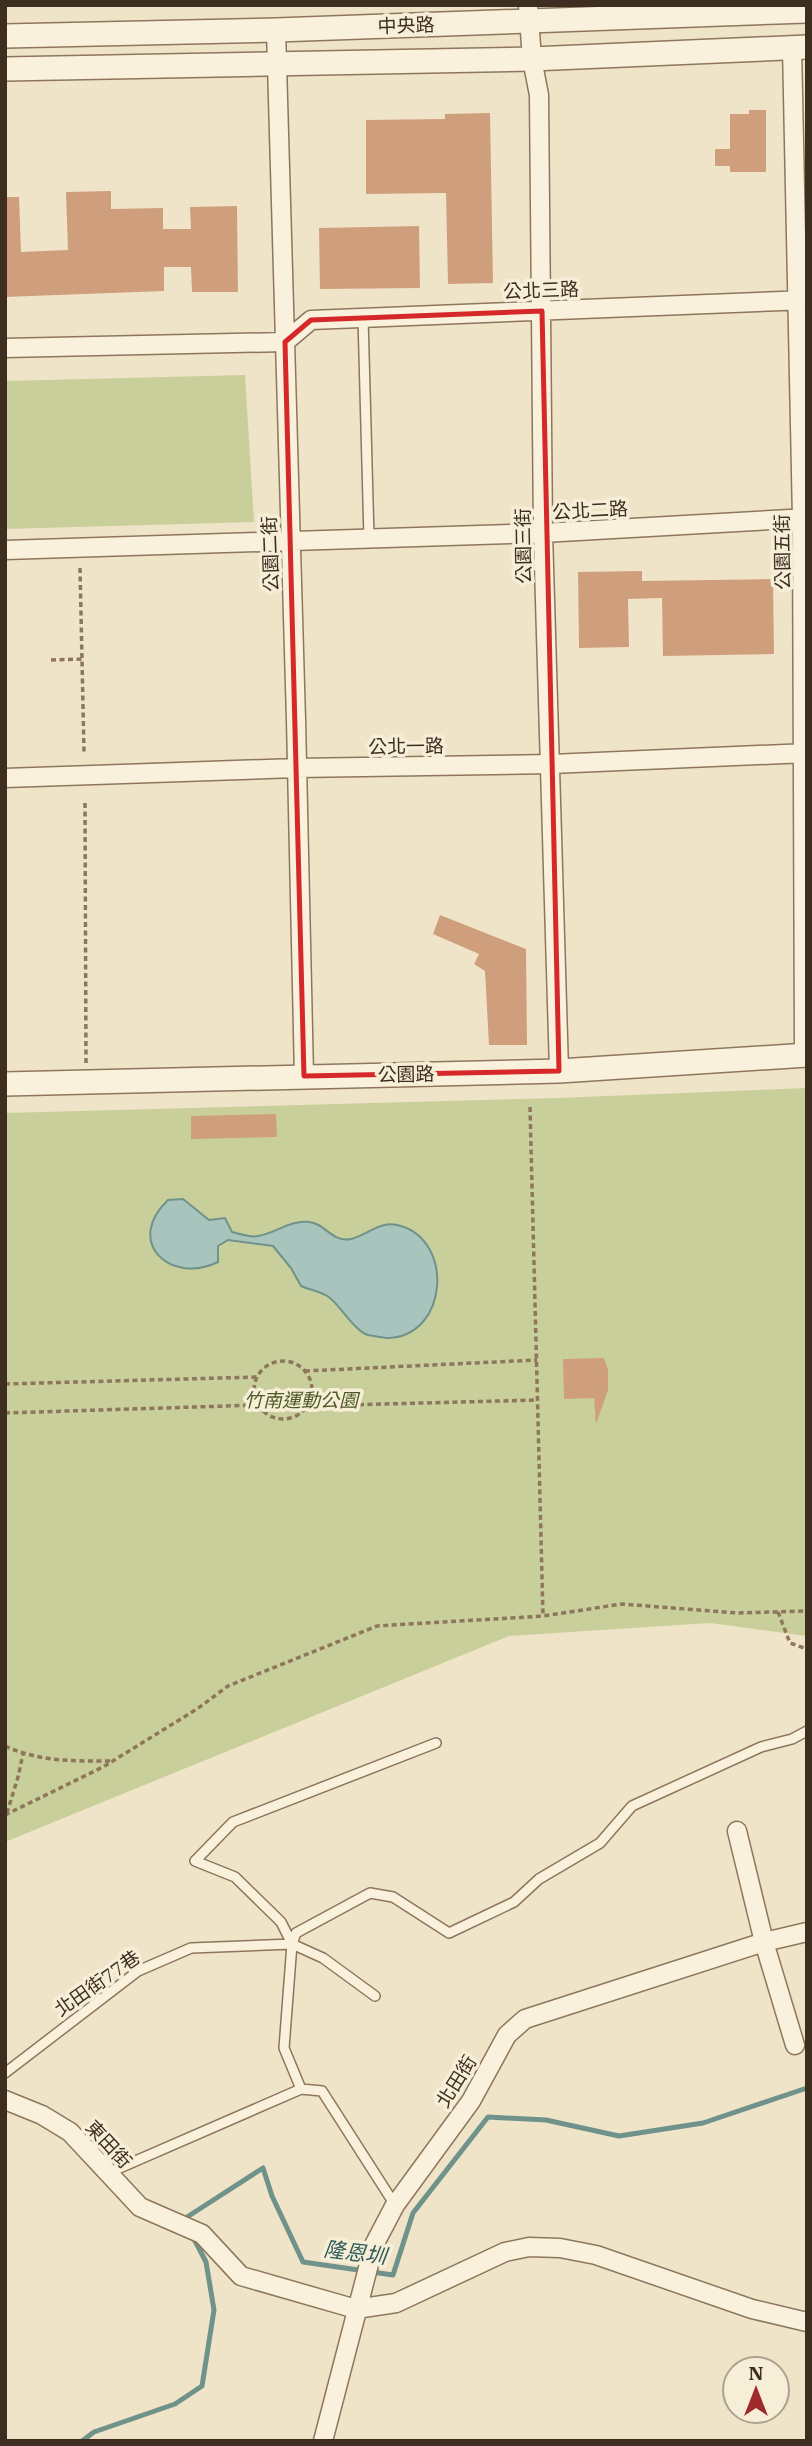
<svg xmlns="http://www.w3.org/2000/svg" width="812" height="2446" font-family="'IBM Plex Serif','Noto Sans TC',serif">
	<rect width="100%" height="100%" fill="#f0e4c8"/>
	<path fill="#c9cf9b" d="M245,375L254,522L5,529V381Z
		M807,1088V1636L710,1623L509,1636L5,1842V1113L557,1098Z"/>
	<path fill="#a9c4bc" stroke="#6f938a" stroke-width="2" d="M183,1199L209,1220L225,1218L232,1232C240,1234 251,1238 258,1236C276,1233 290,1220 309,1222C325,1223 332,1243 351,1239C369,1235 380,1219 401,1226C454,1242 448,1335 389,1338C383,1338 375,1336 368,1335C356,1332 341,1307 330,1298C323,1292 310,1290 301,1286L291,1268L273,1246L228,1240L218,1246V1262C170,1285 124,1242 168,1200Z"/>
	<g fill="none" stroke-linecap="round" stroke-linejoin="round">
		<path stroke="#6f938a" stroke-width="5" d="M186,2223L184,2219L263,2168L272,2196L303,2262L393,2275L413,2213L488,2117L546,2120L619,2136L703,2123L807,2088
			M82,2441L94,2432L175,2404L202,2386L214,2310L206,2262L192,2235"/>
	</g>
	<path fill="#cf9f7d" d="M749,110H766V172H730V166H715V149H730V114H749Z
		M490,113L493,283L448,284L446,193L366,194V120L445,119V114Z
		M111,191V209L163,208V229H191L190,207L237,206L238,292H192L191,267H164V291L5,297V197H19L21,252L68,250L66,192Z
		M419,226L420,288L320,289L319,228Z
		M642,571V581L773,579L774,654L663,656L662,598L628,599L629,647L579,648L578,572Z
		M440,915L526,949L527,1045H489L485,971L474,964L479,954L433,934Z
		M276,1114L277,1137L191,1139V1116Z
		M604,1358L608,1369V1390L596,1424L594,1398L564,1399L563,1359Z"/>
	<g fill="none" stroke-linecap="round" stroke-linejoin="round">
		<g stroke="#8d765c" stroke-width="12">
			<path id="service" d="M363,317L369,538
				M292,1944L296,1933L370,1893L393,1897L449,1933L514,1902L539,1879L600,1843L632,1806L761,1747L792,1739L807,1731
				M375,1996L323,1958L292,1944L281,1922L235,1877L195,1861L233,1822L436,1743
				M5,2073L138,1971L191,1948L292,1944L284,2048L301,2089L322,2091L395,2205
				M108,2173L301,2089"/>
		</g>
		<g stroke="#8d765c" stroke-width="21">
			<path id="minor" d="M528,5L532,59L539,95L543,533L559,1071
				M276,30L296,720L304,1076
				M792,47L802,519L804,1055
				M5,348L285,342L311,320L807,300
				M5,550L543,533L807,518
				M5,778L296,768L551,764L807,753
				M737,1831L764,1942L795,2045
				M5,2100L42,2115L70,2132L140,2207L202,2234L241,2276L356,2309L396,2303L505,2252L529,2247L560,2248L596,2255L752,2309L807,2322
				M323,2441L374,2245L395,2205L471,2101L507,2035L525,2019L764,1942L807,1932"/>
		</g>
		<g stroke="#8d765c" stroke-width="26">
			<path id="tertiary" d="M5,36L276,30L807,11
				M5,69L532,59L807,47
				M5,1084L559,1071L807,1055"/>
		</g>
		<path stroke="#8d765c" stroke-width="3.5" stroke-dasharray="5 3.5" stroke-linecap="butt" d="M80,568L84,752
			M51,660L82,659
			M85,803L86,1063
			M530,1107L543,1616
			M254 1390a29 29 0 1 1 58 0a29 29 0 1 1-58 0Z
			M305,1371L537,1360
			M5,1384L257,1377
			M308,1406L537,1400
			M5,1413L258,1405
			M778,1612L790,1643L807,1649
			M5,1746C40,1762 74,1761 111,1761
			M7,1813L18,1777L23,1754
			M5,1815L103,1767L197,1709L228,1686L377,1626L543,1616L622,1604L737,1613L805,1611"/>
		<use href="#service" stroke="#faf1dc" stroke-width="9"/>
		<use href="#minor" stroke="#faf1dc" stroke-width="18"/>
		<use href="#tertiary" stroke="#faf1dc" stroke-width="23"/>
	</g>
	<path fill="none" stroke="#d62828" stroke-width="5" stroke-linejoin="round" d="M542,311L559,1071L304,1076L285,342L311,320Z"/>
	<g text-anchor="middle" stroke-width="7" stroke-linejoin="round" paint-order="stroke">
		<g font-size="19" fill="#3d2e20" stroke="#f7eed8">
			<text transform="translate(406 25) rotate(-2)" y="7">中央路</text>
			<text transform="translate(541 290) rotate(-2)" y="7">公北三路</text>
			<text transform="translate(590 510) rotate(-3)" y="7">公北二路</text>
			<text transform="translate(523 546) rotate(-91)" y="7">公園三街</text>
			<text transform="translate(782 552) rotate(-91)" y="7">公園五街</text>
			<text transform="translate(270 554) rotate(-92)" y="7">公園二街</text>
			<text transform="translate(406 746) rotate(-1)" y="7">公北一路</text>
			<text transform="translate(406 1074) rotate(-1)" y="7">公園路</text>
			<text transform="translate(97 1983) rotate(-35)" y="7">北田街77巷</text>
			<text transform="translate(456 2081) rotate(-58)" y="7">北田街</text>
			<text transform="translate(109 2144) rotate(47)" y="7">東田街</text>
		</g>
		<g font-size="19" font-style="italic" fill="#4d5a26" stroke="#f7eed8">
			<text x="301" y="1407">竹南運動公園</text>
		</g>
		<g font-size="21" font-style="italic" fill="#2f5d5a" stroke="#f7eed8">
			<text transform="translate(355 2253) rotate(7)" y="7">隆恩圳</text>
		</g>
	</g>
	<rect width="812" height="2446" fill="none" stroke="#3d2e20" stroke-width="14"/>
	<g transform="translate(756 2390)"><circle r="33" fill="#f7eed8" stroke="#ada18e" stroke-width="2"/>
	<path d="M0-5L12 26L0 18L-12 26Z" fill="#9e2a2b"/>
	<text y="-10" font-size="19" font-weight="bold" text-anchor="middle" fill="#3d2e20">N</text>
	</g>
</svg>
